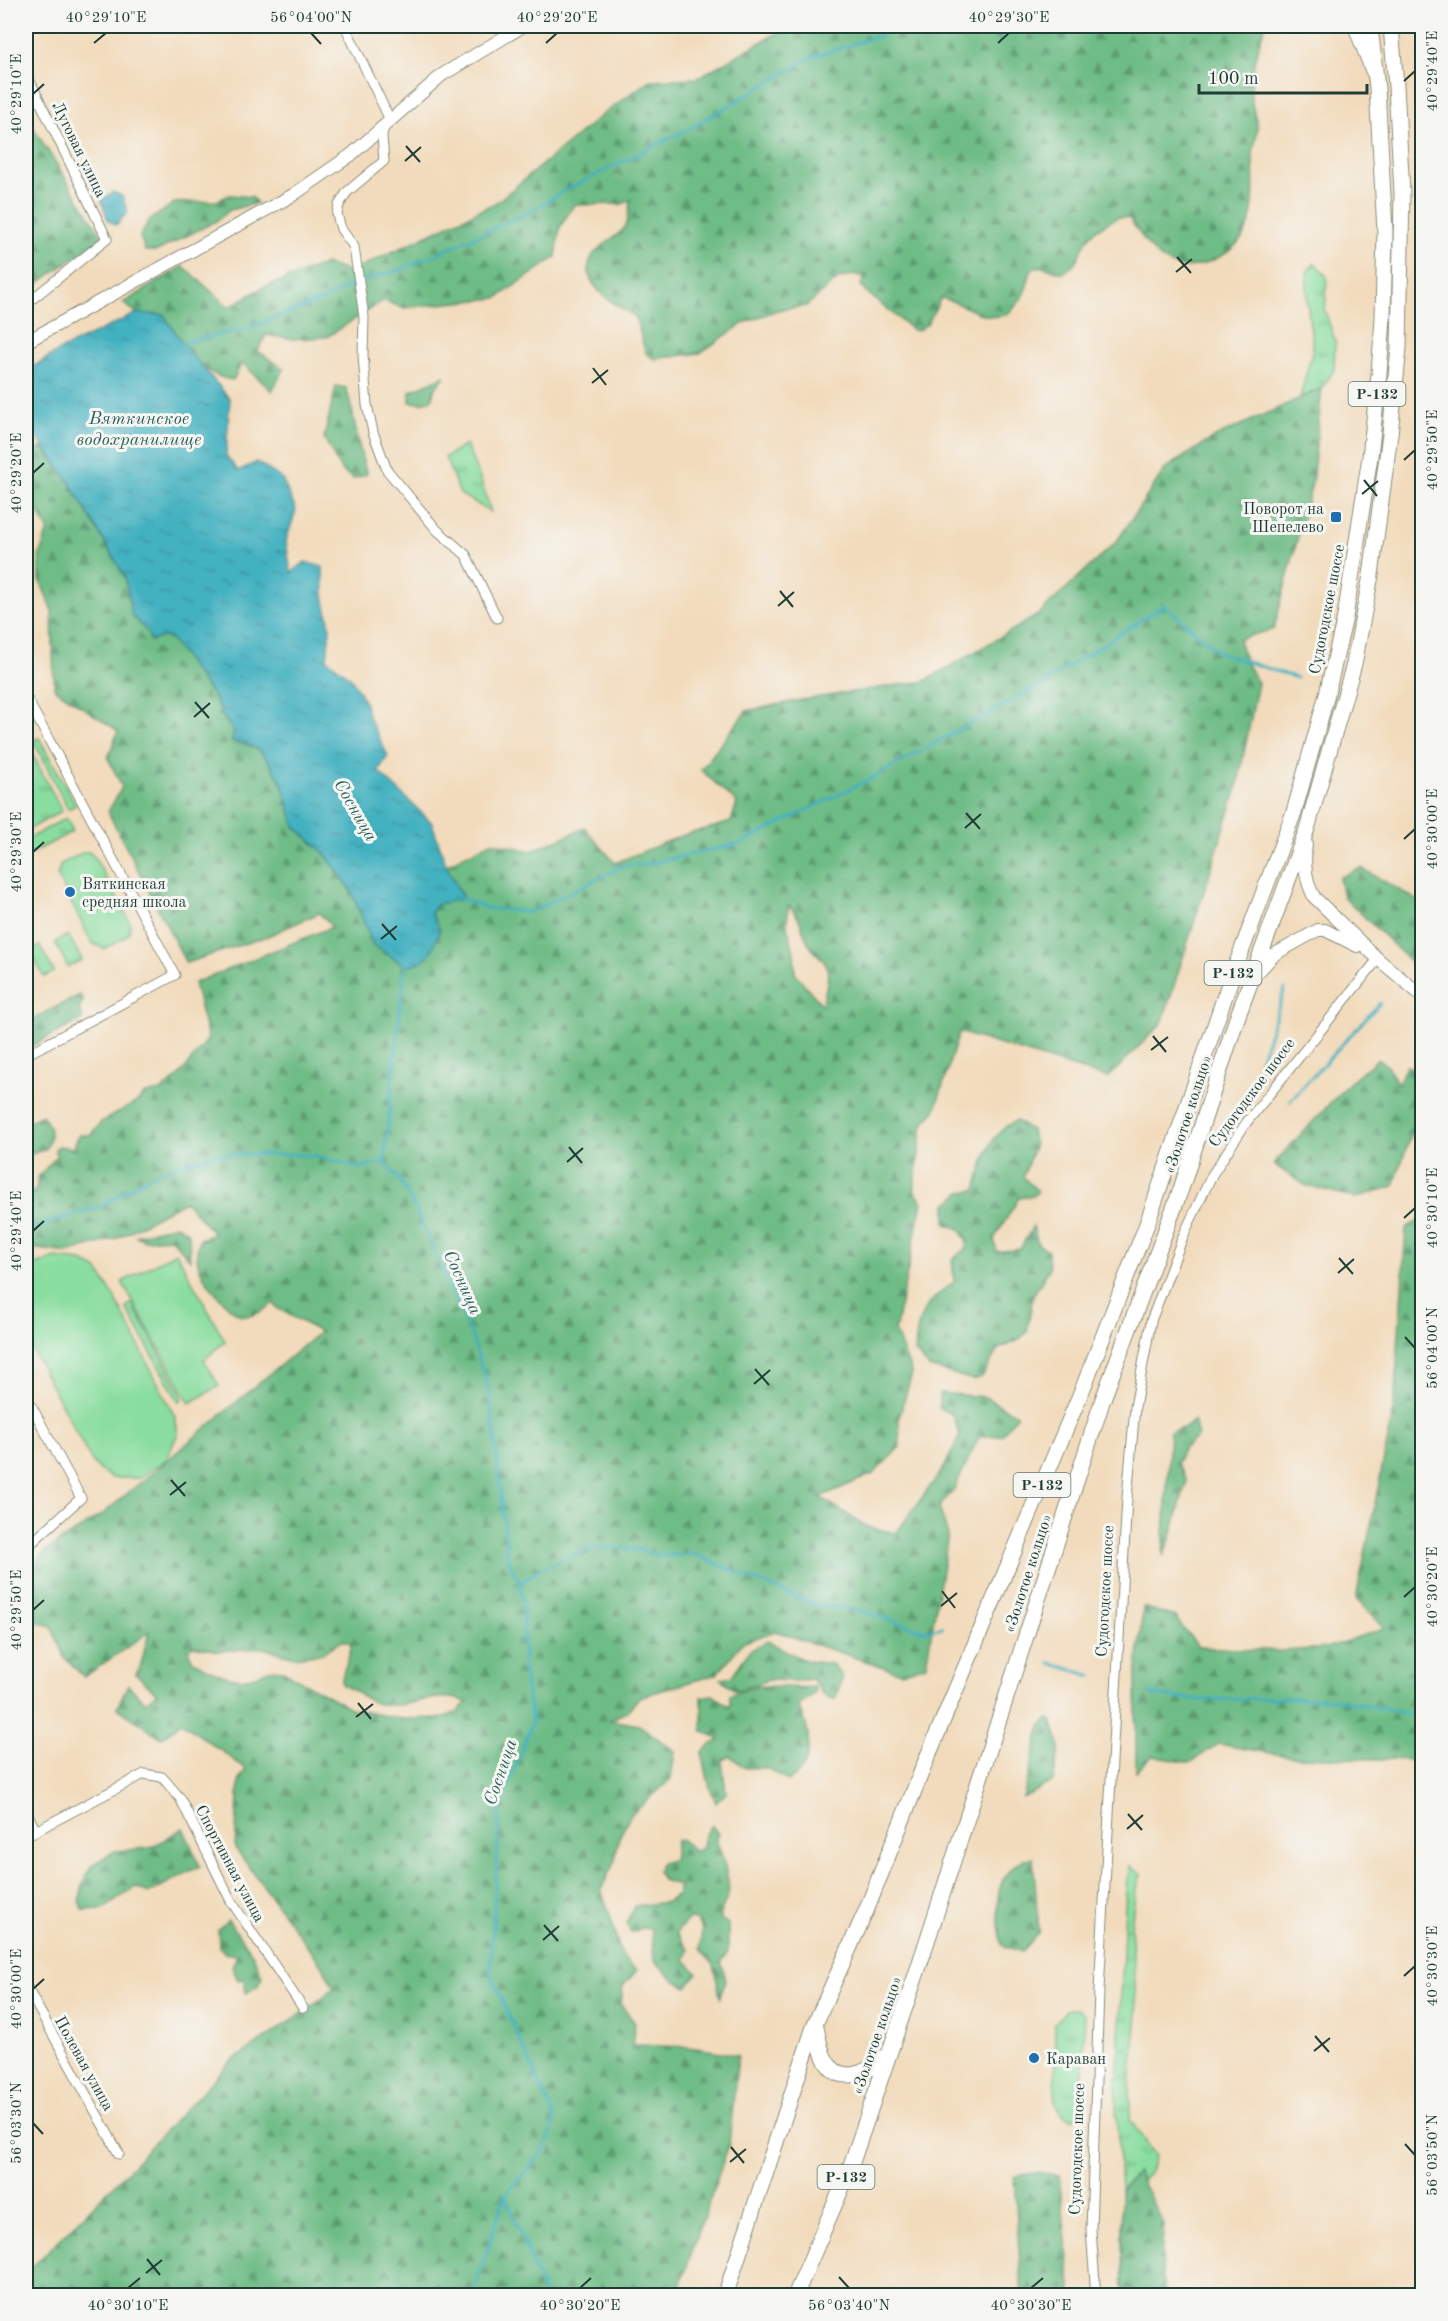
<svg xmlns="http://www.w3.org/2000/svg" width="1448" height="2321" font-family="'Old Standard TT',serif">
	<defs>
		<pattern id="grass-tufts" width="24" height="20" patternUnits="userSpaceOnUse" patternTransform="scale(1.5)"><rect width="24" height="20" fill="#89dd9f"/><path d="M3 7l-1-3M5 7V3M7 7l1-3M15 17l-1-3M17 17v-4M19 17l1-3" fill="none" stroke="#6fb482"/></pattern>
		<pattern id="forest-firs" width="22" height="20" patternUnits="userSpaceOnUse" patternTransform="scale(1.5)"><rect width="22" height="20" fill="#6ebc86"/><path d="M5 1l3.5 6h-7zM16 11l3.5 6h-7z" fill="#5a9a6e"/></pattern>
		<pattern id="water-ripples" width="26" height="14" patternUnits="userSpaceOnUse" patternTransform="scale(1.5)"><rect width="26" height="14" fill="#43b1c0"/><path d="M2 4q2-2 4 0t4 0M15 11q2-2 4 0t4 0" fill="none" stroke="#37919d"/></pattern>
	</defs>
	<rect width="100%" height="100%" fill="#f6f6f2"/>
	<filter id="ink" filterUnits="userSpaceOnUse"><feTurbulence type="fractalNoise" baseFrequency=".0167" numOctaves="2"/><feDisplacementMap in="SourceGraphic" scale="12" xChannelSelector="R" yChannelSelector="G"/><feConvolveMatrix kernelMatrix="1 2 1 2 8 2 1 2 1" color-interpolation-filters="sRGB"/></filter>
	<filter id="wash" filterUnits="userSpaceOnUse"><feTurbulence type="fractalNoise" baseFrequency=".008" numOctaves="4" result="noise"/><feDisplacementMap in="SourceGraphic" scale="24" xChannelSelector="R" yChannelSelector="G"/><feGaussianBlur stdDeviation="1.35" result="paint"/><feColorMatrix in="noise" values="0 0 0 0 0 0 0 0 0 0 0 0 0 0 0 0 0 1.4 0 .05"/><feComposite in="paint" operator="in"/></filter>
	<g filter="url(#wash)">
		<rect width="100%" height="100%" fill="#f2dbbc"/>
		<path fill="url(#grass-tufts)" stroke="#548d6a" stroke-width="1.5" d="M1315,263L1327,277L1325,311L1335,340L1334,370L1322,388L1300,398L1313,348L1307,301V272Z
			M466,445L481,481L491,512L460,494L445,457Z
			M39,738L76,805L68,809L33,740Z
			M26,742L62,811L26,831Z
			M66,818L73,831L31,854L26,845V840Z
			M132,1303L183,1397L179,1402L126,1308Z
			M1130,1866L1141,1874L1135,1895L1131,1927L1137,2014L1130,2084V2120L1155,2156L1149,2174L1141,2181L1137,2173L1121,2190L1116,2108L1126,1885Z
			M1077,2008L1085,2015L1082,2112L1073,2119C1063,2117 1059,2111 1055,2102V2024L1066,2010Z"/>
		<path fill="url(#forest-firs)" stroke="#467c5d" stroke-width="1.5" fill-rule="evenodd" d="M808,26H1265C1258,45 1252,66 1251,88C1250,101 1254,112 1257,124C1259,133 1253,146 1253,156C1254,206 1260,245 1203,264C1164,277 1149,246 1129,218L1118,217C1109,222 1095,229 1089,237C1080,250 1078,265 1063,273C1017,255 1038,279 1018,303C1014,308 1010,313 1004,315C983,322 961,301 941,298L927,324L918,330H913L865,291L861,285L865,276L853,275L838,279L806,306L777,310L744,323L700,353L654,359L646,353L635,316C616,306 575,283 593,255C601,244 617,238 625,227C629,221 628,208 631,200L622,204L574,205L560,227L556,257L497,298L402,308L384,300L327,337L292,339L266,335L258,351L284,369L272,391L242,363L233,380C200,377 180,340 164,315L137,313L123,303L183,266L229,307L264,287L326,264L350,272L497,202L602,115L650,80L697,78L775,34Z
			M26,107L34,129L103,237L26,292Z
			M230,195L252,197L257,203L230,210L216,221L157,251H145L140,236L149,221L174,203L217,201Z
			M445,376L434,390L432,400L421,403L410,402V391Z
			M336,386L346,388C356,417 356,444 367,474L353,479L341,470L324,438Z
			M1322,388L1312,483L1274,629L1239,639L1246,663L1258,683L1237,788L1162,1023L1108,1078L959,1032L935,1111L923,1124L914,1190L922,1202L895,1331L912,1373L899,1418L900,1447L873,1474L820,1497L867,1527L896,1533L944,1468L960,1435L953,1415L939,1408L940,1393L985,1397L1017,1415L1002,1435L979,1437L954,1489L939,1507L948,1535L926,1665L901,1673L775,1631L742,1643L717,1674L639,1697L628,1711L610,1720L639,1725L675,1751L671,1779L630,1816L619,1838L615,1860L601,1890C605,1901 609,1911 612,1922C618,1941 618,1960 637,1970L623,1986L621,2005L635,2023L632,2045L689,2047L738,2055L729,2144L677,2295H26V2273L111,2188L229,2063L305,2011L334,1988L323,1967L235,1848L239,1780L246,1769L181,1722L162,1738L117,1708L128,1685L145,1702L157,1694L136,1674L141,1664L149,1632L84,1677L64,1657L51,1626L26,1618V1574L47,1550L104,1513L320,1332L277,1308L274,1303C265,1309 255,1317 243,1316C231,1314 206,1283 201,1271C196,1261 196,1249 200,1239L214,1234L185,1201L118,1238L67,1253L26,1247V1197L36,1190L38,1177L56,1157L55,1149L59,1146L73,1148L79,1135H90L101,1122L137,1102L145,1094L161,1091L179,1076L208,1039L194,983L332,927L319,913L268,936L186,963L108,812L122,787L108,758L118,731L54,688L52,611L40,580L39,557L48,530L26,488V457L42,447L68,480L118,565L125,577L132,616L148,633L170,638L213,696L224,718L234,731L232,742L246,744L257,749L268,760L282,783L295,826L325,854L350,888L373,945L406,966L431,913L438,904L463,898L446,865L491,842L531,851L585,828L615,863L681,836L731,822L737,803L701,770L746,711L801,700L925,681L1038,615L1117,541L1165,469L1215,437ZM788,906C802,915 801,932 810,946C815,953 826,960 827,968C830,980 824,994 822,1005L795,973L794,952L787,926ZM341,1641H347L351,1644C351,1659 340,1673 342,1684C353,1690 367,1701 379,1704C412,1710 434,1689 467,1702L456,1713L441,1718L401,1719L352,1709L281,1670C265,1667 265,1674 251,1677C230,1683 210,1669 193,1661L188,1650L193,1646L219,1651L263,1648L295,1657L322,1653Z
			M1361,868L1422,903V956L1413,964L1343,896L1339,878Z
			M80,995L83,1001L79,1008L83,1019L26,1049V1022Z
			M1378,1059L1386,1065L1398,1084L1406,1066L1422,1071V1107L1408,1143L1394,1186L1356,1198L1305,1185L1273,1164L1352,1080Z
			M42,1115C52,1127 52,1135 46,1149L26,1156V1117L28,1122Z
			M1016,1121L1031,1130L1035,1144L1023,1177L1038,1191L1033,1196L1019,1198L994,1239L997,1252L1020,1249L1033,1226L1038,1244L1048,1251L1049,1269L1033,1295L1027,1332L1017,1341L998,1349L982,1377L973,1380L929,1367L915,1352C917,1313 923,1306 954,1282L952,1260L967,1247V1241L960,1229L946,1224V1205L961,1192L976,1190C983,1163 988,1133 1016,1121Z
			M1422,1219V1760L1293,1757L1218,1744L1190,1763L1152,1756L1136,1772V1678L1143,1607L1175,1617L1198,1647L1281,1651L1327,1648L1384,1628L1356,1599L1394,1408L1406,1228Z
			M176,1225L189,1233L190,1260L171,1238L145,1240L135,1236Z
			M1194,1420L1198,1436L1183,1449L1177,1463L1187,1481C1178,1506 1175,1532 1163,1556L1170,1432L1186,1427Z
			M767,1641L806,1661L832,1664L843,1677L835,1699L824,1696L812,1679L794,1681L768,1680L736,1691L721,1679L731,1677L750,1650Z
			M756,1686C777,1686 793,1689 814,1687L815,1693L798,1706C812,1730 815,1767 788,1781L767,1768H745L730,1756L722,1761L726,1793L716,1803L710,1788L702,1753L708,1746L720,1740L702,1730V1697L713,1695L730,1707V1695Z
			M1048,1719L1052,1720L1060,1747L1053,1781L1023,1798L1041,1725Z
			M712,1825L718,1834L715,1838C721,1849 731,1883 728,1895C725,1904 720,1910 721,1919L728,1924V1952L721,1962L726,1980L720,1997L714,1965L700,1949L702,1929L696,1920L688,1919L676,1933L689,1950L685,1960L697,1973L687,1987L674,1980L654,1960L651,1929L642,1928L631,1933L626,1923L635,1906L667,1902L678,1895V1885L663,1880L657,1872L661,1863L673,1860L676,1841L682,1840L695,1852L703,1847L704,1836Z
			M183,1828L200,1866L149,1893L135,1887L104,1909L83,1910L79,1901L86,1875L92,1865L115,1851L151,1848Z
			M1033,1857L1039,1932L1022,1952L1002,1945C996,1909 990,1868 1033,1857Z
			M228,1920L253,1955L262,1977L257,1987L246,1993L244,1979L238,1980L232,1967L237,1955L225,1953L219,1946L218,1929Z
			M1036,2172L1059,2175L1072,2295H1022L1014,2177Z
			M1137,2172L1164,2225L1161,2256L1164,2295H1123L1121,2190Z"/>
		<path fill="#89dd9f" stroke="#548d6a" stroke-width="1.5" d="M84,852H89L95,858L130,922C133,938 115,942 104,949L92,943L57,875L61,864Z
			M68,935L82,960L68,967L55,942Z
			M40,946L54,972L44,977L30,951Z
			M176,1252L225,1341L204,1360L219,1386L190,1403L122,1282Z
			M55,1258L82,1261L98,1270L115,1298L175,1417L178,1433L167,1459L139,1478H112L100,1470L91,1460L26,1338V1277L36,1265Z"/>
		<path fill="url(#water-ripples)" stroke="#31777a" stroke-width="1.5" d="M113,192L122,196L128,212L116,225L108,220L101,200Z
			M137,313L164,315L183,344L230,399L226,455L238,471L257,462L282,479L296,510L286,541L291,573L305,562L323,567L324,595L330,627L327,659L352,679L364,701L369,718L388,756L378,771L432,823L446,865L463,899L438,904L431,913L440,929C432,951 430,963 406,966L373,945L350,888L325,854L295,826L282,783L268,760L257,749L246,744L232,742L234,731L224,718L213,696L170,638L163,637L150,641L148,633L132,616L125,577L118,565L68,480L26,423V371L64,348Z"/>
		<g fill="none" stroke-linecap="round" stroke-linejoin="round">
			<path stroke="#43b1c0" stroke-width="3" d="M183,343L248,328L320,301L358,282L402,269L466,241L530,212L562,192L694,126L814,56L882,35
				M460,898L486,908L530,912L625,865H641L739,844L872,778L1042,684L1164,605L1220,653L1297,678
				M405,963L384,1162L400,1181L415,1208L471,1334L490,1393L508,1561L520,1583L523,1602L524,1675L532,1722L500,1808L490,1974L555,2118L547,2146L505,2196L472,2296
				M1263,1078L1259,1064L1285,989
				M1290,1101L1380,1003
				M26,1230L101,1206L150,1176L174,1166L216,1154L312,1155L360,1168L383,1162
				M520,1583L539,1570L565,1558L599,1547L640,1550L661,1556L693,1554L810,1603L858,1610L924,1631L943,1627
				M1050,1663L1092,1676
				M1149,1694L1199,1700L1275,1698L1335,1699L1409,1714L1422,1713
				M506,2197L545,2296"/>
		</g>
	</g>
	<g filter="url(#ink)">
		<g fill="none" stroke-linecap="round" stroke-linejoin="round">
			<g stroke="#888c78" stroke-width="11">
				<path id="minor" d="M345,26L390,120
					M26,73L107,239L26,304
					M384,126L382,136L384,161L347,192L339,205L337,214L341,229L354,247L364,317L363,355L367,405L373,432L387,470L437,530L466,555L497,618
					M26,697L175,975L26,1055
					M26,1396L81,1498L26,1548
					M26,1811L36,1831
					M26,1836L144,1774L162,1777L180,1798L231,1901L303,2008
					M26,1986L119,2154
					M1096,2296L1091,2230L1099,1990L1127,1498L1135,1407L1151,1321L1184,1234L1212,1175L1246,1123L1378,959"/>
			</g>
			<g stroke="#888c78" stroke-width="14">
				<path id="tertiary" d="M1354,26L1372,72
					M26,342L293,195L351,155L442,75L523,26
					M1306,843C1304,864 1305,879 1314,897L1378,959L1422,996
					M1255,975L1275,954L1318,930H1325L1357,946"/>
			</g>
			<g stroke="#888c78" stroke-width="17">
				<path id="primary" d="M816,2027C820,2049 826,2081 856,2074C868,2072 879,2061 889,2054
					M725,2296L815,2024L866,1911L927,1758L1083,1388L1147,1224L1229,984L1294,812L1326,698L1345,617L1370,457L1379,374L1383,318L1385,231L1377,88L1370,26
					M795,2296L849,2171L917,1972L1103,1399L1181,1189L1236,1021L1307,829L1354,664L1371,575L1390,434L1399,348L1402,193L1396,86L1391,26"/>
			</g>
			<use href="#minor" stroke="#fff" stroke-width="9"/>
			<use href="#tertiary" stroke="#fff" stroke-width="12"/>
			<use href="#primary" stroke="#fff" stroke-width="15"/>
		</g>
	</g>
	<path fill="none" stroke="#1f3d34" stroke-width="2" d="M311,33L321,44M94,43L106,33M546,43L557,33M998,43L1009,33M1404,81L1415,71M33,94L44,84M406,146L420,162M405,161L421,147M1177,257L1191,273M1176,272L1192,259M593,368L606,385M592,383L608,370M1404,460L1415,450M33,473L44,463M1364,480L1377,496M1362,494L1378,481M780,591L793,607M778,606L794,592M195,702L209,718M194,717L210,703M966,813L980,829M965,828L981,814M1404,839L1415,829M33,852L44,842M382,924L396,940M381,939L397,926M1153,1036L1166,1052M1151,1050L1168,1037M569,1147L582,1163M567,1162L583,1148M1404,1218L1415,1208M33,1231L44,1221M1339,1258L1353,1274M1338,1273L1354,1259M1405,1337L1415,1348M755,1369L769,1385M754,1384L770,1370M171,1480L185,1496M170,1495L186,1482M942,1591L955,1608M1404,1597L1415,1587M941,1606L957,1593M33,1610L44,1600M358,1703L371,1719M356,1717L373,1704M1128,1814L1142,1830M1127,1829L1143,1815M544,1925L558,1941M543,1940L559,1926M1404,1976L1415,1966M33,1989L44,1979M1315,2036L1329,2052M1314,2051L1330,2038M33,2123L43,2134M1405,2144L1415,2155M731,2147L744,2163M730,2162L746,2149M147,2259L160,2275M146,2273L162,2260M839,2277L849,2288M128,2288L140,2278M580,2288L591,2278M1031,2288L1043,2278"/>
	<g fill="#1f6fb2" stroke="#f6f6f2" stroke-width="2">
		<rect x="1330" y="511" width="12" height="12" rx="3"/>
		<circle cx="70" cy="892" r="6"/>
		<circle cx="1034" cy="2058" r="6"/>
	</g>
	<g text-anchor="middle" stroke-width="6" stroke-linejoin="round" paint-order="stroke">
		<g fill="#f6f6f2" stroke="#60746d" stroke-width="1.5">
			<rect x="1348.5" y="382" width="57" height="24" rx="4.5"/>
			<rect x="1204.5" y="961" width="57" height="24" rx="4.5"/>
			<rect x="1013.5" y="1473" width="57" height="24" rx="4.5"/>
			<rect x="817.5" y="2165" width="57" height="24" rx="4.5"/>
		</g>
		<g font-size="15" font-weight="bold" fill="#1f3d34">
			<text x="1377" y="399">Р-132</text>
			<text x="1233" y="978">Р-132</text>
			<text x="1042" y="1490">Р-132</text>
			<text x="846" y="2182">Р-132</text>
		</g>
		<g font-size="16" fill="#1f3d34" stroke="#f6f6f2">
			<text transform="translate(80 149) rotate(64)" y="6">Луговая улица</text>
			<text transform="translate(1326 609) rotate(-79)" y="6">Судогодское шоссе</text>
			<text transform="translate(1251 1092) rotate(-53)" y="6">Судогодское шоссе</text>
			<text transform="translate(1187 1114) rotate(-72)" y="6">«Золотое кольцо»</text>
			<text transform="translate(1027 1573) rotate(-72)" y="6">«Золотое кольцо»</text>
			<text transform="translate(1104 1591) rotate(-87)" y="6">Судогодское шоссе</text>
			<text transform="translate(231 1863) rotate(62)" y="6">Спортивная улица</text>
			<text transform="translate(876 2035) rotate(-71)" y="6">«Золотое кольцо»</text>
			<text transform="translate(85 2063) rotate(61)" y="6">Полевая улица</text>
			<text transform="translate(1076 2149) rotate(-88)" y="6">Судогодское шоссе</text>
		</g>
		<g font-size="16" fill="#1f3d34" stroke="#f6f6f2" text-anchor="start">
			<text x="1324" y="514" text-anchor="end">Поворот на<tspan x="1324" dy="18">Шепелево</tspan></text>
			<text x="82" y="889">Вяткинская<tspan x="82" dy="18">средняя школа</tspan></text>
			<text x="1046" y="2064">Караван</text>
		</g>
		<g font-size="18" font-style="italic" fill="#2a605e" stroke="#f6f6f2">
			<text x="139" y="424">Вяткинское<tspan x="139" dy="21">водохранилище</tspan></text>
			<text transform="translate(356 810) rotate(60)" y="6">Сосница</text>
			<text transform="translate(463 1282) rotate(66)" y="6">Сосница</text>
			<text transform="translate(500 1772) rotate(-71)" y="6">Сосница</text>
		</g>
	</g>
	<rect width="1448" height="2321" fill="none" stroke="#f6f6f2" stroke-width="66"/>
	<path d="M1199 84v9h168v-9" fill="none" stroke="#1f3d34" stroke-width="3"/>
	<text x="1208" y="84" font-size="18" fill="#1f3d34" stroke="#f6f6f2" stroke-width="4.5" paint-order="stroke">100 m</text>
	<rect x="33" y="33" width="1382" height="2255" fill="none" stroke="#1f3d34" stroke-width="2"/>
	<g font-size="15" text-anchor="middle" fill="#1f3d34">
		<text x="106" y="22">40°29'10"E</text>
		<text x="311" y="22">56°04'00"N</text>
		<text x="557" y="22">40°29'20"E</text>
		<text x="1009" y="22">40°29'30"E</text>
		<text transform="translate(1432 71) rotate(-90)" y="5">40°29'40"E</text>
		<text transform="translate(16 94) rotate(-90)" y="5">40°29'10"E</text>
		<text transform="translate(1432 450) rotate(-90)" y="5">40°29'50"E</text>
		<text transform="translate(16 473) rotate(-90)" y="5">40°29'20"E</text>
		<text transform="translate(1432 829) rotate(-90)" y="5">40°30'00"E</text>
		<text transform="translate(16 852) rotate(-90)" y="5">40°29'30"E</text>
		<text transform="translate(1432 1208) rotate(-90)" y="5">40°30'10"E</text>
		<text transform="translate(16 1231) rotate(-90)" y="5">40°29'40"E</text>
		<text transform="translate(1432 1348) rotate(-90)" y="5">56°04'00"N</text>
		<text transform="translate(1432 1587) rotate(-90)" y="5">40°30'20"E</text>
		<text transform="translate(16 1610) rotate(-90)" y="5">40°29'50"E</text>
		<text transform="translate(1432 1966) rotate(-90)" y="5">40°30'30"E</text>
		<text transform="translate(16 1989) rotate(-90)" y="5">40°30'00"E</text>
		<text transform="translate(16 2123) rotate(-90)" y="5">56°03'30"N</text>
		<text transform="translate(1432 2155) rotate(-90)" y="5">56°03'50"N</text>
		<text x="128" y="2310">40°30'10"E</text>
		<text x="580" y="2310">40°30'20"E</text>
		<text x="849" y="2310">56°03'40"N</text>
		<text x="1031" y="2310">40°30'30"E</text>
	</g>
</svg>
